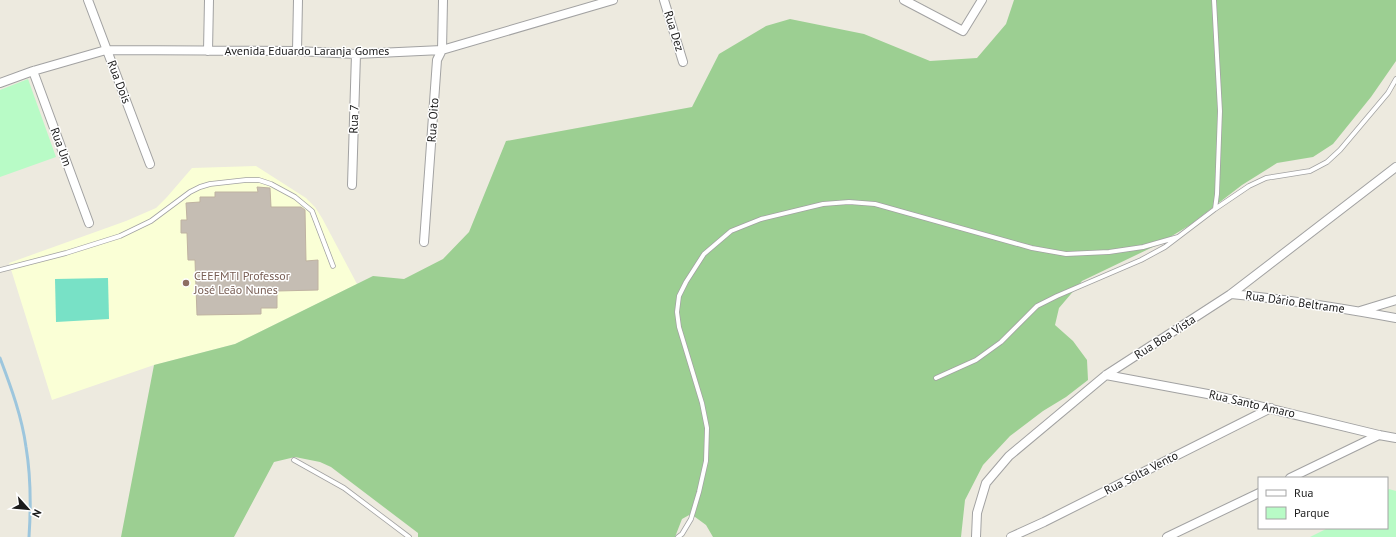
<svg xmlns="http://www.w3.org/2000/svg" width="1396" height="537" font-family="'PT Sans',sans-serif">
	<rect width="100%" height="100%" fill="#edeadf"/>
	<path fill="#faffd6" d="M256,166L306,198L315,207L322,218L357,284L235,344L154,365L52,400L9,263L126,221L156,208L167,197L192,168Z"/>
	<path fill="#9ccf92" d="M1014,0H1396V61L1371,97L1333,144L1313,157L1277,163L1242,185L1190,225L1157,245L1082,281L1059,308L1055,325L1073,341L1087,360L1088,380L1066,397L1043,411L1010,436L983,465L965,500L961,537H713L706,525L691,514L682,519L675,537H418V533L331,467L320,462L295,457L274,462L234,537H121L154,365L235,344L373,276L404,279L443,259L469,232L506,141L692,107L719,54L766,26L790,19L864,34L930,61L977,58L1006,24Z"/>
	<path fill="#b8fbc6" d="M28,79L56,157L0,177V90Z
		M1389,489L1396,491V537H1310L1328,528H1387V491Z"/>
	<path fill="#78e1c6" d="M108,278L109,319L56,322L55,279Z"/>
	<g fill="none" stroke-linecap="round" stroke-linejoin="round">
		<path stroke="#9dc6dd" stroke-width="3" d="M0,358C11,387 22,417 26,447C31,477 31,507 29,537"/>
	</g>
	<path fill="#c5bdb3" stroke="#bfb2a1" d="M257,187L270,188L271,207H301L305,210L306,261L318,260V290L277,291V308H261V314L197,315L195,260H188L187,233H181V220H187L186,203L200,202V197H215V192H258Z"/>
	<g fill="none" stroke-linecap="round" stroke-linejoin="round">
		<g stroke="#a2a2a2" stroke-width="5.5">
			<path id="lane" d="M1214,0L1220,111L1217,194L1215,209
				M0,270L66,253L120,236L151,221L190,192L200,187L210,184L246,180H259L271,184L295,197L312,211L333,266
				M936,378L976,360L1001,342L1037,306L1057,296L1141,260L1165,247L1215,209L1249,186L1266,178L1310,171L1327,162L1340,150L1388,93L1396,79
				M294,460L344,488L409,537
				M678,537L682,534L691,519L699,492L706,461L707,428L702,403L679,327L677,312L679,296L686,282L704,254L731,231L761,219L823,204L849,202L875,204L1032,248L1066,254L1109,252L1143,247L1178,237"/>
		</g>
		<g stroke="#a2a2a2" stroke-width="10">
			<path id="street" d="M88,0L150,164
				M664,0L683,62
				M904,0L963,31L982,0
				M208,51L209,0
				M297,51L298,0
				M33,71L89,223
				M0,83L33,71L106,50L297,51L356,54L442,50L613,0
				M352,185L356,54
				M424,242L437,60L442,50L443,0
				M1231,294C1287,299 1341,308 1396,318
				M1360,311L1396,300
				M1106,375L1213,395L1379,435L1396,438
				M1290,478L1379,435
				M976,537L977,513L986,483L1009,456L1106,375L1231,294L1396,167
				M1011,537L1044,522L1271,408
				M1167,537L1259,493"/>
		</g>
		<use href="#lane" stroke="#fff" stroke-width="4"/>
		<use href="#street" stroke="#fff" stroke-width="8"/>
	</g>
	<circle fill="#8d6e63" stroke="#fff" stroke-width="1.5" cx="186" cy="283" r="4"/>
	<g text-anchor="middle" stroke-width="3" stroke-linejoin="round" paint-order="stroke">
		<g font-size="12" fill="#1b1b1b" stroke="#fff">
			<text transform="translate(674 31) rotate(73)" y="4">Rua Dez</text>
			<text x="307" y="55">Avenida Eduardo Laranja Gomes</text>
			<text transform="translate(119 82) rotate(69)" y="4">Rua Dois</text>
			<text transform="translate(354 119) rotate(-88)" y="4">Rua 7</text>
			<text transform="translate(433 120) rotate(-86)" y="4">Rua Oito</text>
			<text transform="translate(61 147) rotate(70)" y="4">Rua Um</text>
			<text transform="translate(1295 302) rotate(8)" y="4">Rua Dário Beltrame</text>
			<text transform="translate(1165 337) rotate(-33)" y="4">Rua Boa Vista</text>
			<text transform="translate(1252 404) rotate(13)" y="4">Rua Santo Amaro</text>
			<text transform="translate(1141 473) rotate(-27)" y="4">Rua Solta Vento</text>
		</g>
		<g font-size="12" fill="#785e54" stroke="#fff" text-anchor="start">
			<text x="194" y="280">CEEFMTI Professor<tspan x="194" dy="14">José Leão Nunes</tspan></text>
		</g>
	</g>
	<rect x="1258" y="477" width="130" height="52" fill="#ffffff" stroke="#a4a4a4"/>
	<rect x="1266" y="490" width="20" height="6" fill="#ffffff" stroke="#a4a4a4"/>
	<text x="1294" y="497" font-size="12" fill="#1b1b1b">Rua</text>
	<rect x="1266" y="507" width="20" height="12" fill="#b8fbc6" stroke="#a4a4a4"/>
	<text x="1294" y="517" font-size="12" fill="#1b1b1b">Parque</text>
	<g transform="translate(28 509) rotate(117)" stroke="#ffffff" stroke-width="3" paint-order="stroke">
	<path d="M0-3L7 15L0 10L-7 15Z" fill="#1b1b1b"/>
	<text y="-6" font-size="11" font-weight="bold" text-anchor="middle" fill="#1b1b1b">N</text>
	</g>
</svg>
